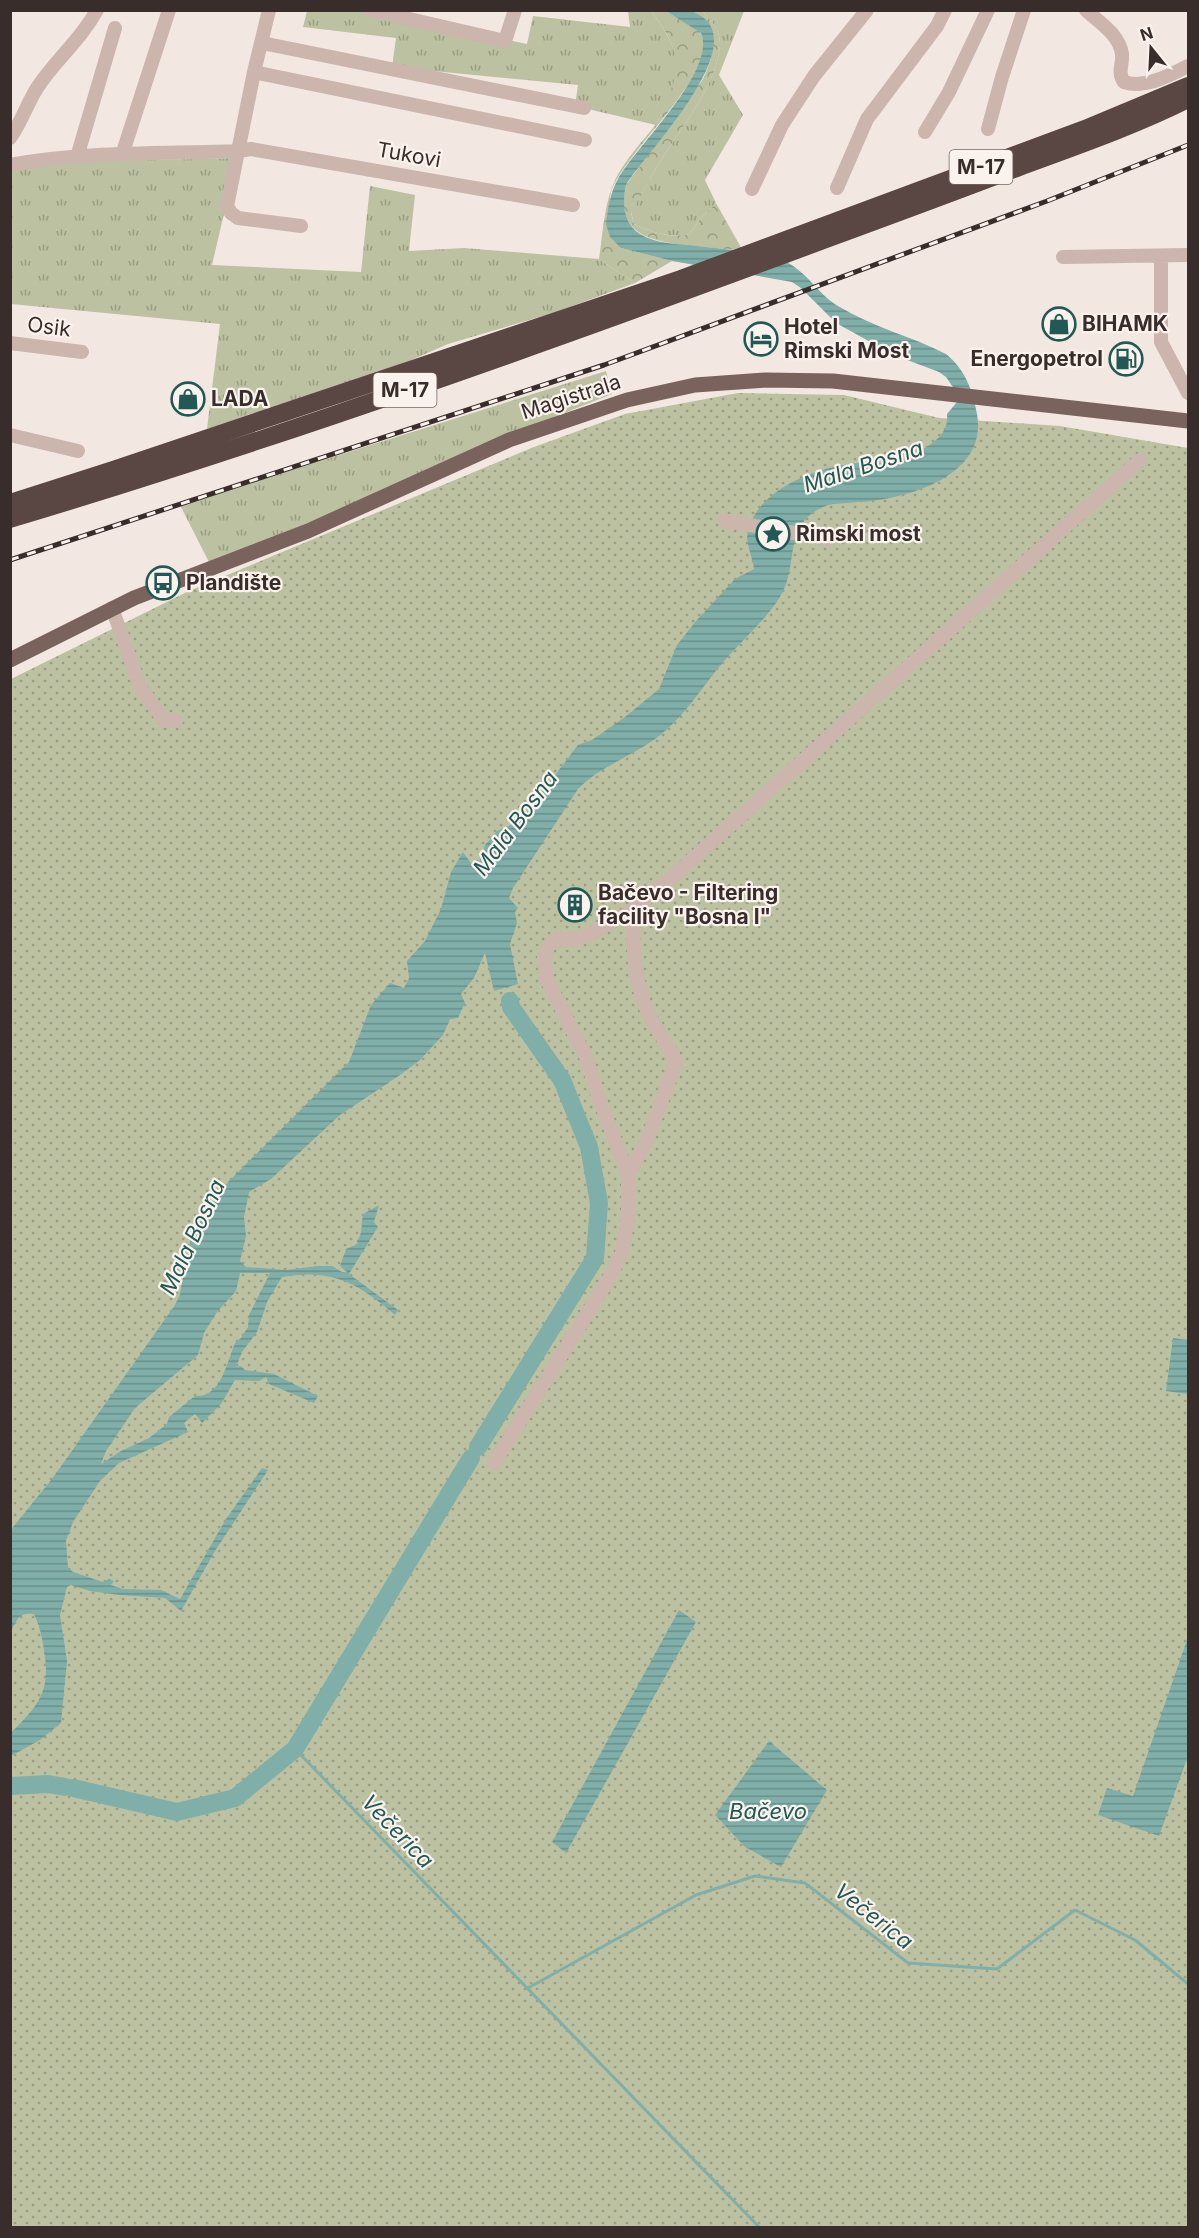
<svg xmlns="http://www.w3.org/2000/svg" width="1199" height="2238" font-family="Inter,sans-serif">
	<defs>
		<pattern id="grass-tufts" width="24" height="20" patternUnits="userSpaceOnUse" patternTransform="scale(1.5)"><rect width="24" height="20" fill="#bcc1a1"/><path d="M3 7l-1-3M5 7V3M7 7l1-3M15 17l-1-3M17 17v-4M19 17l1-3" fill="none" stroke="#9a9d83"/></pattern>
		<pattern id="forest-crowns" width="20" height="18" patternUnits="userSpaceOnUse" patternTransform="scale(1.5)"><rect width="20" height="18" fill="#bcc1a1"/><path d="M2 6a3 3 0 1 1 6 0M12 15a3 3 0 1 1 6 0" fill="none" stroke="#9a9d83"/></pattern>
		<pattern id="park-dots" width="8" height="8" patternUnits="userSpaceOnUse" patternTransform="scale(1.5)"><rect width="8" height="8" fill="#bcc1a1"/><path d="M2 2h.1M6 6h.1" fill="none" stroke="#9a9d83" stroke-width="1.8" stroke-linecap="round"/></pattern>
		<pattern id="water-rules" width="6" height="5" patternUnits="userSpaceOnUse" patternTransform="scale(1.5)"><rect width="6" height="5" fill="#80afa9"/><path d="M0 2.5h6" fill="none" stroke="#6a8f8a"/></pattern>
	</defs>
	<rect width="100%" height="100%" fill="#f2e7e1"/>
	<path fill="url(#grass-tufts)" d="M307,11H369L527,44L533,16L630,27L628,11H651C661,24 678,49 677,66C677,87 664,107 656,125L575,106L578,85L392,67L396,38L303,27Z
		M702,11H744L719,75L743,115L705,180L716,203L700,219L690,234C668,238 654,233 634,224L631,212C644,190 656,166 671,145C689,117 717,81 720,46C721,31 712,21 702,11Z
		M237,158L212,265L361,272L370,186L415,195L409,251L464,248L599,259L635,283L556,312L448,344L354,385L207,429L220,324L11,304V169L45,162Z
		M606,371L612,394L494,441L211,566L180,505Z"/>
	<path fill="url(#forest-crowns)" d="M651,11H666L697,29C733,64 613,159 610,198C609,209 619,236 621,248L672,261L635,283L599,259C603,232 604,203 616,178C626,159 640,144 654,127C659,120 662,111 666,103C684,63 676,44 651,11Z
		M691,11H702C712,21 721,31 720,46C717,81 689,117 671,145C656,166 644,190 631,213L634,224C654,233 668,238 690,234L700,219L716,203L743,251C726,249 709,247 691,246C653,241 614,236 626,185L703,79C715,53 714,47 706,21Z"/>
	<path fill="url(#park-dots)" d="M738,393L844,395L939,418L1060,426L1188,448V2227L11,2228V679L189,591L534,447L625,414Z"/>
	<path fill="url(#water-rules)" fill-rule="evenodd" d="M666,11C673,11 681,9 689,11C694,11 701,16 705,19C744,54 645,154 626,185C622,203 623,223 640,234C656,244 679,244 697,246C724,249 752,251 778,259C804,266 816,293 838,306C872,327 911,336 946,354C965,369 973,391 977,414C987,470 923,493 878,500C861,503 844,502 828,505C780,523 801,563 780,597C765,621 742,640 723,662C704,685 687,712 665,731C638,755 602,764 578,789L513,888L509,898L518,908L515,912L517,923L510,944L518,984L494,991L485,953L474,978L461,994L465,1003L458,1018L450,1019L443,1035L420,1060L400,1075L340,1115L271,1179L249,1192L244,1217L246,1236L240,1261L246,1267L287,1270L317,1266H332L342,1272H347L340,1266L346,1249L358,1244L357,1241C365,1231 359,1219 365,1213C369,1210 375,1208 379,1205L374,1222L378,1227L349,1274L398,1310L395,1315C358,1283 332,1268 282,1277L267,1302L257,1332L242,1352L236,1367L241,1366L245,1370L274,1374L318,1396L314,1403L269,1384L266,1377L259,1381L235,1380L221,1404L202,1423L195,1414L184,1423L188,1432L119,1463L100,1481L73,1522L66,1541L68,1568L73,1572L103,1582L109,1579L114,1581L111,1585L123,1589L161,1590L180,1599L226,1519L262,1468L268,1470L215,1551L181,1611L165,1598L120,1595L90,1591L71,1585L67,1587L60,1615L67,1661L61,1723L40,1740L11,1756V1733C39,1704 51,1692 44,1650C42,1638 40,1626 34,1614C18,1612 18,1619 11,1631L10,1534L13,1527L52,1479L175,1305L180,1294L190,1242L203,1215L228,1182L349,1062L371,1005L390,983L404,988L409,978L407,961L425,941L441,909L451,872L463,852L476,870L485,845L497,831L520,821L578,745L592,740L625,717L659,689L677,645L696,621L735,579L754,569C753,560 747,544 747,538C751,491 818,466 858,463C874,462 893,466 908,460C913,457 918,452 923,449C937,441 949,431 947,414L957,402L955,390L946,377L939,372L894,355L836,323L801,288L792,282L672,261L621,248L610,237L606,224C608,208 610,193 618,179C636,146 717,71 701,33ZM240,1273H270L249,1315L248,1327L241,1338L235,1343C227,1362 221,1398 195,1396L169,1417L167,1424L149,1438L121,1451L101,1464L106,1451L135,1408L198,1355L204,1333L217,1312L236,1291Z
		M1173,1338L1188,1340V1394L1166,1391Z
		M679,1610L696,1622L566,1853L552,1842Z
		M1188,1637V1756L1159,1836L1098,1815L1107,1788L1133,1796Z
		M769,1741L827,1790L781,1867L745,1847L715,1815Z"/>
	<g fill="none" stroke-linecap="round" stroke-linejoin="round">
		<path stroke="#80afa9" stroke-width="3" d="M295,1749L760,2228
			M528,1988L696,1895L755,1876L805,1883L908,1963L997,1969L1075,1910L1135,1940L1188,1984"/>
		<path stroke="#80afa9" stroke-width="18" d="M478,1447L595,1258L599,1203L589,1147L562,1080L511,1007L510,1001
			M10,1786L48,1784L65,1787
			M73,1788L177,1812L235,1798L295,1749L471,1458"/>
		<path stroke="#cbb5ad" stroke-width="14" d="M269,10L254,72L227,206L231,213L238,218L301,226
			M370,10L505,41L515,10
			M1086,10C1100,23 1119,34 1122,54C1123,65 1117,72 1124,82C1145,89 1170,75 1188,66
			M262,43L584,108
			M254,72L585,140
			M988,129L1002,77L1024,10
			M925,132L949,92L988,10
			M10,138C21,123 27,104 37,88C55,60 80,41 97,10
			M122,155L169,10
			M77,157L115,28
			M10,165C85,151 163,154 239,151L251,149L573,205
			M837,188L867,119L937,26L945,10
			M752,189L782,125L814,76L867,10
			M1161,256V342L1188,393
			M1063,257L1188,255
			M10,343L82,352
			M10,435L78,451
			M725,521L830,539
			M112,608L141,689L165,721H176
			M628,1175L647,1140L676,1062C668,1042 653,1027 646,1008C634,978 632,942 633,910
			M494,1463L607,1282L622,1253L628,1216V1175L597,1093L586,1057L547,980L544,955L549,945L557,939H576L587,936L633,910L678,872L1140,460"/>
		<path stroke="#7a625d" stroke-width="15" d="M10,660L134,598L308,531L509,440L627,400L695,385L766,380L833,381L1188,421"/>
		<path stroke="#5a4643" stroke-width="18" d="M10,503L113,470L681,279L1085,129L1188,86
			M10,519C279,438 544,344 807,246C878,220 949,194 1019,167C1076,146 1134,126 1188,99"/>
		<g stroke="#392d2b" stroke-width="5">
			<path id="rail" d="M10,560L604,365L1047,201L1188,145"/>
		</g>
		<use href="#rail" stroke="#faf2ed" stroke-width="3" stroke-dasharray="9" stroke-linecap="butt"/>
	</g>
	<defs>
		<g id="shop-ring" transform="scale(1.725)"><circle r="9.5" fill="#faf2ed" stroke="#225954" stroke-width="1.5"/><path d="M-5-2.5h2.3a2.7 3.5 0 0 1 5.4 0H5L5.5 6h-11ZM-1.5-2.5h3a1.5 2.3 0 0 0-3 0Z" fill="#225954"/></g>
		<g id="hotel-ring" transform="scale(1.725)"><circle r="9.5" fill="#faf2ed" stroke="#225954" stroke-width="1.5"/><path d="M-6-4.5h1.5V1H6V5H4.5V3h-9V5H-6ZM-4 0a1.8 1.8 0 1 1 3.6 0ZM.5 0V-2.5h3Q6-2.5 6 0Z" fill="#225954"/></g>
		<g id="fuel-ring" transform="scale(1.725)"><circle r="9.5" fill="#faf2ed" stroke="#225954" stroke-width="1.5"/><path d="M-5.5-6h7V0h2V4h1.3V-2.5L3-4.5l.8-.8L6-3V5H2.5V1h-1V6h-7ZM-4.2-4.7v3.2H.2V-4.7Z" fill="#225954"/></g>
		<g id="sight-ring" transform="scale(1.725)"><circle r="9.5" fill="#faf2ed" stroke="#225954" stroke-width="1.5"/><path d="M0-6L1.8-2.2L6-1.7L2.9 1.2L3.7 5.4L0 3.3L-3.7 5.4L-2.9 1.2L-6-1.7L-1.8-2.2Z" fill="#225954"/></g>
		<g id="bus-ring" transform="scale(1.725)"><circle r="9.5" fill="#faf2ed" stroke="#225954" stroke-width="1.5"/><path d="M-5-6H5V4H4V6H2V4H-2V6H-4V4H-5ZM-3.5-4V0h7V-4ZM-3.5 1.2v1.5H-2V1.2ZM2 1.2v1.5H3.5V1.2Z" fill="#225954"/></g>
		<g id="building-ring" transform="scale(1.725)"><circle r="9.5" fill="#faf2ed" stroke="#225954" stroke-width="1.5"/><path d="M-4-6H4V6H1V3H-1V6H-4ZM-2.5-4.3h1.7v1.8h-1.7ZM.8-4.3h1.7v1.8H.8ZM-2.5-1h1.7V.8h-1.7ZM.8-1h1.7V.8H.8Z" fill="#225954"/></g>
	</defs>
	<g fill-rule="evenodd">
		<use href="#shop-ring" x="1059" y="324"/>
		<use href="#hotel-ring" x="761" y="339"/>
		<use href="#fuel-ring" x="1126" y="359"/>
		<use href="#shop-ring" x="188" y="399"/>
		<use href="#sight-ring" x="773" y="534"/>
		<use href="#bus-ring" x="163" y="583"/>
		<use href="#building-ring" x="575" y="905"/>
	</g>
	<g text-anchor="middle" stroke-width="4.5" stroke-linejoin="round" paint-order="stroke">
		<g fill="#faf2ed" stroke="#736865" stroke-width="1.5">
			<rect x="949.5" y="150" width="63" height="34" rx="4.5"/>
			<rect x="373.5" y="373" width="63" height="34" rx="4.5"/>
		</g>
		<g font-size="20" font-weight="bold" fill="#392d2b">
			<text x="981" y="174">M-17</text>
			<text x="405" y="397">M-17</text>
		</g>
		<g font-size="21" fill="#392d2b" stroke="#faf2ed">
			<text transform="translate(409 155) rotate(10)" y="7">Tukovi</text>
			<text transform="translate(49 327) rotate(7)" y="7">Osik</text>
			<text transform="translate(571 397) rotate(-18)" y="7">Magistrala</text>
		</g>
		<g font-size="21" font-weight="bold" fill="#392d2b" stroke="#faf2ed" text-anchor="start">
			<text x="1082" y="331">BIHAMK</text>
			<text x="784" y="334">Hotel<tspan x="784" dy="24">Rimski Most</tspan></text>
			<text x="1103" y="366" text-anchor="end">Energopetrol</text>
			<text x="211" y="406">LADA</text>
			<text x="796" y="541">Rimski most</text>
			<text x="186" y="590">Plandište</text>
			<text x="598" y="900">Bačevo - Filtering<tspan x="598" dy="24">facility "Bosna I"</tspan></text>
		</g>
		<g font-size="22" font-style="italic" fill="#225954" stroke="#faf2ed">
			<text transform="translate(863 466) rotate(-18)" y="8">Mala Bosna</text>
			<text transform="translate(515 823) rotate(-53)" y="8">Mala Bosna</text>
			<text transform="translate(192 1237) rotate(-65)" y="8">Mala Bosna</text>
			<text x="768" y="1819">Bačevo</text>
			<text transform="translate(398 1831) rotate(46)" y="8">Večerica</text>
			<text transform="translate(874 1916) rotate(38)" y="8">Večerica</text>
		</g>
	</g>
	<rect width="1199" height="2238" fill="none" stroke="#392d2b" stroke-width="24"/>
	<g transform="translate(1151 48) rotate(342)" stroke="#faf2ed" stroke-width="4.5" paint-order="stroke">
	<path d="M0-4.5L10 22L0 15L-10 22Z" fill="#392d2b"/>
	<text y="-9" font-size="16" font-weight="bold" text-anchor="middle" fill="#392d2b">N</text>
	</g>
</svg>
